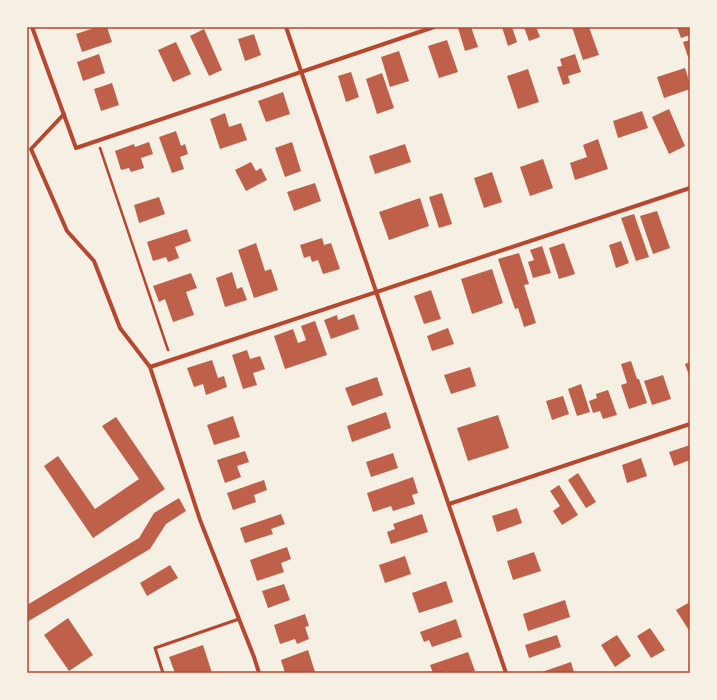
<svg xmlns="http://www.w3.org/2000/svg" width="717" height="700" font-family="'Noto Sans',sans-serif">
	<rect width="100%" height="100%" fill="#f6efe4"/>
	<path fill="#bf614a" d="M97,27H107L112,42L82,52L76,34Z
		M462,27H471L478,47L465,51L458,28Z
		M502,27H512L517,42L508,46Z
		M524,27H536L540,37L529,41Z
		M572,27H589L599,55L583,60Z
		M677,27H690V35L681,38Z
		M204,29L222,70L209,76L190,36Z
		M254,34L261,55L245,61L238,39Z
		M447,40L458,72L439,78L428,46Z
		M690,40V57H688L683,42Z
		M176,42L191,74L173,82L158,50Z
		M399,51L409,81L390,87L381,57Z
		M99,54L105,73L83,81L77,62Z
		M575,54L581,72L568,76L570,83L563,85L557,67L562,66L560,59Z
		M685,68L690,84V89L664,98L657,77Z
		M528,69L539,102L518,109L507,76Z
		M351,72L359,97L346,102L338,76Z
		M382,73L394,108L377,114L366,79Z
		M112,83L119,105L101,111L94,89Z
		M283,92L290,114L266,122L258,101Z
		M669,109L685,146L669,154L652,117Z
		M642,111L648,128L618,138L613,121Z
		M225,113L229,127L241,123L247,140L220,149L210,119Z
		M176,131L181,146L185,144L188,154L180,157L184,169L172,173L159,137Z
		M598,139L608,169L575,180L570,163L587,157L583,145Z
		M149,142L153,154L141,158L144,168L131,172L129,168L121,170L115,151L134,144L135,147Z
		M292,142L301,171L285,177L275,148Z
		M405,144L411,162L375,174L369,156Z
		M543,159L553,188L530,196L520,167Z
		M251,162L256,171L261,168L267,180L246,191L235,170Z
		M492,172L502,202L484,208L474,178Z
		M315,183L321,201L294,211L287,192Z
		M442,193L452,224L439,228L429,197Z
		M159,197L165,214L139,223L134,205Z
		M420,198L429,226L389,240L379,212Z
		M657,211L670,248L653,254L640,216Z
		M634,214L649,257L636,261L621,218Z
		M187,229L191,241L175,247L179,258L168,262L166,257L153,261L147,242Z
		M322,238L324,245L331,243L340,269L323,274L318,260L312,262L310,256L304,258L300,245Z
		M621,241L629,263L616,268L609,245Z
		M256,243L265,271L271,269L278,290L254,298L238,250Z
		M564,243L575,274L559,279L549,248Z
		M542,246L551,273L533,278L528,262L534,260L530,250Z
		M519,253L529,284L524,285L536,323L524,327L518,308L515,309L498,259Z
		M492,269L503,303L472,314L461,279Z
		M232,272L237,289L242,287L247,300L225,307L216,278Z
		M191,273L197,288L186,292L194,315L173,322L165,299L159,302L153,286Z
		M431,290L441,319L424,324L414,296Z
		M354,314L359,329L331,339L324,320L337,315L338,320Z
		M315,321L327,355L285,369L274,336L293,329L298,343L306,340L301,326Z
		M448,328L454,344L432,351L427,336Z
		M247,350L250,359L260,356L265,369L253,373L257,385L243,389L232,355Z
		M212,360L218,378L224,376L227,387L206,395L203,384L194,387L187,368Z
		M631,361L637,379H639L647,403L629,409L621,385L627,383L621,364Z
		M690,362V378L685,364Z
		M470,367L476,386L451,394L444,375Z
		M663,375L671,399L652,405L644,381Z
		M377,377L383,395L352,406L345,388Z
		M581,384L590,412L577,416L568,389Z
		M608,390L617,415L603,419L600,411L593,413L589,401L597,398L596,394Z
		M563,396L569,414L552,420L546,401Z
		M386,412L391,428L352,442L347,426Z
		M498,415L509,448L468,461L457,428Z
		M233,416L240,437L214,445L207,425Z
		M116,417L165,489L93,538L44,466L58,456L95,509L139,479L102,426Z
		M690,445V460L674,466L669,452Z
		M245,451L249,462L237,466L241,477L225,483L217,460Z
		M393,453L398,468L371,477L366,462Z
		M641,458L647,476L627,483L622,465Z
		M578,473L596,502L586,508L568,480Z
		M413,477L418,493L412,495L415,504L393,511L391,506L373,512L367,493Z
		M264,480L267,490L254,495L256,502L233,510L227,493Z
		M559,485L578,515L562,525L553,511L560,506L550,491Z
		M179,498L186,511L166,524L150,549L27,622V605L139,538L154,513Z
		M517,508L522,523L497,532L492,516Z
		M281,514L285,524L271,529L273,534L245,543L240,528Z
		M422,514L428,532L391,544L387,532L395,529L393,524Z
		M287,547L291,559L281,563L284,572L257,581L250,560Z
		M534,552L541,571L513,580L507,561Z
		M405,556L411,574L385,583L379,565Z
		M170,565L178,578L147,596L140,583Z
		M446,581L453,602L419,613L412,593Z
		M284,584L290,600L268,608L262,591Z
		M565,600L570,617L528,631L523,614Z
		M690,602V632L676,610Z
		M305,614L309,626L305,627L309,639L297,644L295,639L280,644L274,625Z
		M68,618L93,655L69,671L44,635Z
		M456,619L462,637L432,647L429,640L424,642L420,632Z
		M650,628L665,650L651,658L637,636Z
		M557,635L561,647L529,658L525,645Z
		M617,635L631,656L615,667L601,645Z
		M203,645L212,673H175L169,657Z
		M308,650L315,672L285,673L281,660Z
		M468,652L475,671L467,673H448L447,671L440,673H433L430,665Z
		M571,662L574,673H542V672Z"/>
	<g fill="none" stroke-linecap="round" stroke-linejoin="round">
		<path stroke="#b5482f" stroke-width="2.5" d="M100,148L168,350"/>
		<path stroke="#b5482f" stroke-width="3" d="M163,673L155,648L239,619"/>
		<path stroke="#b5482f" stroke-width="4" d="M32,27L76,148L434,27
			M286,27L506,673
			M64,114L31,149L67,231L94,261L120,328L150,367L200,520L254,657L259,673
			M150,367L690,188
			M449,504L690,424"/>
	</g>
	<rect width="717" height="700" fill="none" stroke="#f6efe4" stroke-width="56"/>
	<rect x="28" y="28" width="661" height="644" fill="none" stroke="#b5482f" stroke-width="1.5"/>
</svg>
